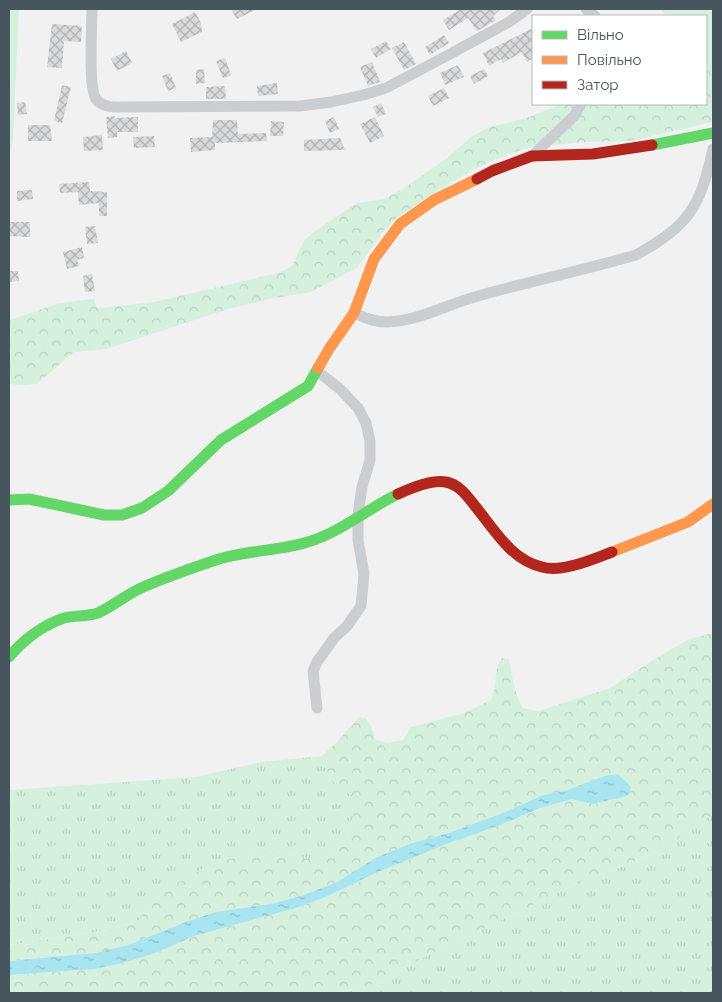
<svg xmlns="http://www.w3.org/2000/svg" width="722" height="1002" font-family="Raleway,sans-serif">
	<defs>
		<pattern id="grass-tufts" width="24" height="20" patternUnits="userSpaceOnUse" patternTransform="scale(1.25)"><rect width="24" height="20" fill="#d5f1de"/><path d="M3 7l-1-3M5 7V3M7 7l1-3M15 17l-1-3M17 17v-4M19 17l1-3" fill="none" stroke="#b8d1c1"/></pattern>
		<pattern id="forest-crowns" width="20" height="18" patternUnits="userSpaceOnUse" patternTransform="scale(1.25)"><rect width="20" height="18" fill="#d5f1de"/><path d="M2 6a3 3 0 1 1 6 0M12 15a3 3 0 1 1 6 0" fill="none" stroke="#b8d1c1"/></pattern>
		<pattern id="water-ripples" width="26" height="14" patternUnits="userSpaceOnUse" patternTransform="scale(1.25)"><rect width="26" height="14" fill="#a9e5f0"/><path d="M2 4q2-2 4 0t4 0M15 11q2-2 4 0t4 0" fill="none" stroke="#8bbcc6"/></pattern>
		<pattern id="building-cross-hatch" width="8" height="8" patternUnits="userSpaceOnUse" patternTransform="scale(1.25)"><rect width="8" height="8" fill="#d8d9da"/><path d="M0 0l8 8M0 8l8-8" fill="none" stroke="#b1b3b4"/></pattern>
	</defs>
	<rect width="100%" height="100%" fill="#f2f1f1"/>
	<path fill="url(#grass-tufts)" d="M322,756C328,778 332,784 353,795L355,806L348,835L337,848L321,859H301L283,851H257L207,866L149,905L139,920L115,929L9,945V790L196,777L262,762Z
		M713,815V993H337L390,980L410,964L586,879L616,869L674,844L686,828Z"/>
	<path fill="url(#forest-crowns)" d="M713,53V122L631,141L586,142L530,147L504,156L472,170L400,215L386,228L357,268L311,292L269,299L228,309L106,349L74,352L37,384L20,385L9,384V320L60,303L94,299L97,308L154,302L278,273L292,266L305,239L327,223L357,203L385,199L407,186L447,158L471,137L489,127L523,119L563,104H706V59Z
		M713,633V815L686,828L674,844L616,869L586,879L410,964L390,980L337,993H9V975L95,969L158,952L194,936L296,908L323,898L378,872L449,843L498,826L540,808L572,799L592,803L605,776L564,791L543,795L505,812L449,833L412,843L377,857L337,882L301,896L275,903L216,912L188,921L128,945L95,953L9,961V945L115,929L139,920L149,905L169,888L207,866L257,851H283L301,859H321L337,848L348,835L355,806L352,795C332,784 328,778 322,756L336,743L359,717L366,718L372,728L375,739L387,743L403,740L411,727L464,713L491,700C498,684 493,670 502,658L509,659C512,676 514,693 523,708L538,711L610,688L653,660L689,639Z"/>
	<path fill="#d5f1de" d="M9,9H19L13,141L9,158Z
		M661,9H713V53L706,59V16H666Z"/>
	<path fill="url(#water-ripples)" d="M618,774L631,787L627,796L592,804L572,799L540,808L498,826L449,843L378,872L323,898L296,908L194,936L158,952L126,962L95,969L9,975V961L95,953L128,945L188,921L216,912L275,903L301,896L337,882L377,857L412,843L449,833L505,812L543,795L564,791L605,776Z"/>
	<path fill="url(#building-cross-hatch)" d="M231,9H257L237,19Z
		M461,9H501L493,16L496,20L477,31L468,18L449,30L443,20Z
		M195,12L201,23L202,32L181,42L172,24Z
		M52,24L82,26L81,42L64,41L62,68L47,67Z
		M533,28V58L527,62L522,52L503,63L501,59L489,66L483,53Z
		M444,35L449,43L430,55L425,47Z
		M386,41L391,49L376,58L371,49Z
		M404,42L416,64L404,70L392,48Z
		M126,51L132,63L117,71L111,59Z
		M225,58L231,75L223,78L216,61Z
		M372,62L380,82L368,86L360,67Z
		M458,65L464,77L445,85L440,73Z
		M204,69L205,83L196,84V70Z
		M484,69L488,76L474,84L470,76Z
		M170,73L176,88L168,91L162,76Z
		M277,83L278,94L258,96L257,86Z
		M62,85L71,87L62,123L54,121Z
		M225,86L226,99H206V87Z
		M444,88L449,98L433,106L428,96Z
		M25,102L27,114L18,115L17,103Z
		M381,103L386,114L378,117L373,107Z
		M115,116V118L138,117V132H117V137L108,138L106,117Z
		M334,117L339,129L330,133L325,121Z
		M375,117L384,136L370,143L360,124Z
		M213,120H237L238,134L266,133L267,141L215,143V150L191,152L190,138L212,137Z
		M271,121L284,122L283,136H270Z
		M28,125H50L52,141H28Z
		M102,135L103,150L84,151L83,137Z
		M154,136L155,147L134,148L133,137Z
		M340,138L345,150L304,151V140Z
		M89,182L90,191L107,192V216H99V203L79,205L78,192L60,193L59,184Z
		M32,190L33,199L17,201V191Z
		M9,222H30V237L9,236Z
		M95,226L98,243L87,244L85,227Z
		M82,247L84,258L77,260L79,266L67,269L63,252Z
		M9,271H18L19,281L9,282Z
		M92,274L95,291L85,292L83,276Z"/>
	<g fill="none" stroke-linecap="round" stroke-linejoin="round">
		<path stroke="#cbced0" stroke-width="11" d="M92,9C92,25 88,88 96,99C101,106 109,107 117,107L300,106L331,102L363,95L386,88L437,61L509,22L527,9
			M586,9L595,16
			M532,156L574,116L581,104
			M354,313C366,318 374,322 387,322C419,321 448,304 478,296C531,281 584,270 636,255C689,225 700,208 713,149
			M317,371L340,389L358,408L366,423L370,441V460L362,487L358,515V540L364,574L361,606L347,626L334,638L317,662L313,671L317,708"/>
		<path stroke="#63d668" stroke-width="11" d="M652,145L713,133
			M9,500L29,499L104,515H122L142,508L168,491L221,440L308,386L318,368
			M9,657C23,640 43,625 64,618C75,615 87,617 98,613C113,606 126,595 141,588C166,577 192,568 219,559C249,550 281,551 311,541C342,531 369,508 398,494"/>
		<path stroke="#ff974d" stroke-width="11" d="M318,368L329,349L354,313L374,259L400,224L434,200L477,179
			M612,552L688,522L713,504"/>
		<path stroke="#b3261e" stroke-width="11" d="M477,179L492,171L532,156L593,154L652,145
			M398,494C411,488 432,479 446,482C460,485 467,496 475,506C494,529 511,560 542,567C562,573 593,559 612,552"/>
	</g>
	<rect width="722" height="1002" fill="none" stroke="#47555f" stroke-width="20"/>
	<rect x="532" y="15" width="175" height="90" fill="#ffffff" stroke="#b5bbbf"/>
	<rect x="542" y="31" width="25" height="8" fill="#63d668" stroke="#b5bbbf"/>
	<text x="577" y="40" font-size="15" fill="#47555f">Вільно</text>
	<rect x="542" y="56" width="25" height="8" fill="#ff974d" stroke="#b5bbbf"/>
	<text x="577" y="65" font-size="15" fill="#47555f">Повільно</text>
	<rect x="542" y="81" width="25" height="8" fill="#b3261e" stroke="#b5bbbf"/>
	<text x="577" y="90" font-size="15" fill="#47555f">Затор</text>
</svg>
